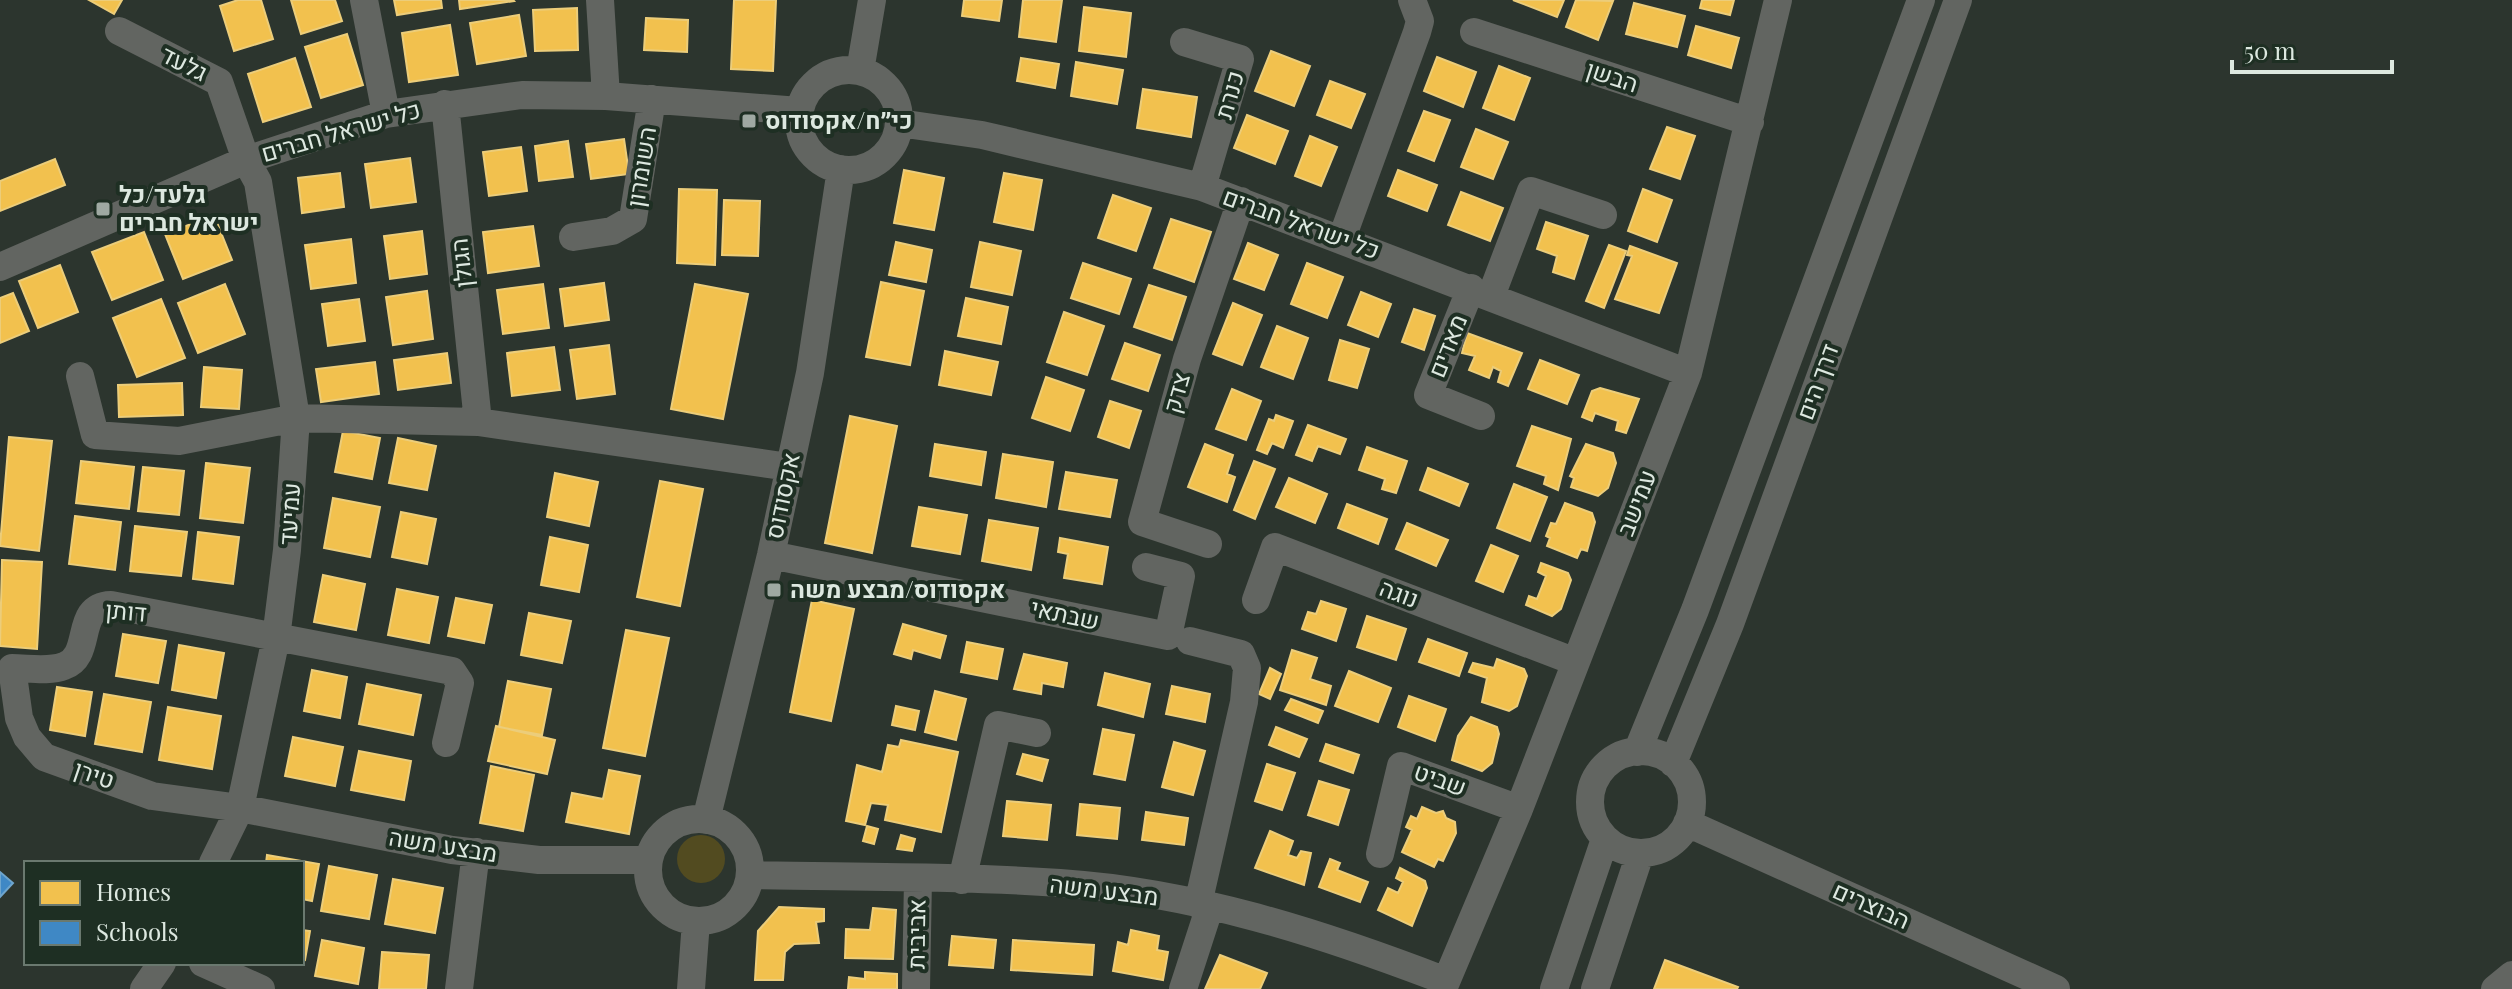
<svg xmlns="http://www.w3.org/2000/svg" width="2512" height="989" font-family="'Playfair Display',Heebo,serif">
	<rect width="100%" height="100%" fill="#2c352e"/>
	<path fill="#524b20" d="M677 859a24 24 0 1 1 48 0a24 24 0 1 1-48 0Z"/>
	<path fill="#f2c14e" stroke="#eccd7a" stroke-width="2" d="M89,0H122L114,14Z
		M238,0H261L273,39L234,51L220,6Z
		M291,0H335L342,21L301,34Z
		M394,0H441L442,8L397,15Z
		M459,0H513L514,1L460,9Z
		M734,0H776L773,71L731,69Z
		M964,0H1002L999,21L962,16Z
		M1023,0H1062L1056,42L1019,37Z
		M1513,0H1564L1557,17Z
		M1576,0L1613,1L1598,40L1566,27Z
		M1702,0H1734L1730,15L1700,8Z
		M1634,3L1685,16L1677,47L1626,34Z
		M1084,7L1131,13L1126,57L1079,51Z
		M577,8L578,50L535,51L533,10Z
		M519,15L526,56L477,64L470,23Z
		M646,18L688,20L687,52L644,50Z
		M450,25L458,75L409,82L402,33Z
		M1696,26L1739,38L1731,68L1688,55Z
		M347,34L363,85L321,98L305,47Z
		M1271,51L1310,66L1294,106L1255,91Z
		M1437,57L1476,72L1463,107L1424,91Z
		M295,58L311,107L263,122L248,74Z
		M1021,58L1059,64L1055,88L1017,81Z
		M1076,62L1123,70L1117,104L1071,96Z
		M1499,66L1530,78L1514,120L1483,108Z
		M1330,81L1365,94L1351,128L1317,115Z
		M1143,89L1197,97L1191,137L1137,128Z
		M1424,111L1450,120L1434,161L1408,151Z
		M1247,115L1288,131L1275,164L1234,148Z
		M1667,127L1695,136L1680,179L1650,169Z
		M1476,129L1508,142L1493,179L1461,167Z
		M1310,136L1337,147L1321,186L1295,176Z
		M624,139L629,174L591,179L586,144Z
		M568,141L573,177L539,181L535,146Z
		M521,147L527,191L489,196L483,152Z
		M410,158L416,202L371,208L365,164Z
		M55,159L65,185L0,211V181Z
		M904,170L944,178L934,230L894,223Z
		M1398,170L1437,185L1427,211L1388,196Z
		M340,173L344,207L302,213L298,178Z
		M1004,173L1042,180L1033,230L994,222Z
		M679,189L717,190L715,265L677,263Z
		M1643,189L1672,200L1657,242L1628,231Z
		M1461,192L1503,208L1490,241L1448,225Z
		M1113,195L1151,208L1136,251L1098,238Z
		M724,200L760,201L758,256L722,255Z
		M214,215L232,260L183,279L165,234Z
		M1171,219L1211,232L1194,282L1154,268Z
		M1546,222L1588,236L1574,279L1553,272L1557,256L1537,249Z
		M533,226L539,266L488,273L483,232Z
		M422,231L427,274L390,279L384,236Z
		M144,232L163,280L112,300L92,252Z
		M351,239L356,283L311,289L305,245Z
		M896,242L932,250L926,282L889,275Z
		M980,242L1021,251L1012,295L971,287Z
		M1248,243L1278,255L1264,290L1234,279Z
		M1609,245L1626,251L1604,308L1586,301Z
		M1630,246L1677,263L1659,313L1615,299L1632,256L1627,255Z
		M1083,263L1131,279L1119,314L1071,298Z
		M1307,263L1343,277L1327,318L1291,304Z
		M60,265L78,312L38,328L19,281Z
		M881,282L924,291L910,365L866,357Z
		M604,283L609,320L565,326L560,289Z
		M225,284L245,334L198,353L178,303Z
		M543,284L549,328L503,334L497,290Z
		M695,284L748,294L723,419L671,409Z
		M1149,285L1186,297L1172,340L1134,327Z
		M427,291L433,339L393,345L386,297Z
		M1361,292L1391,304L1378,337L1348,325Z
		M13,293L29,331L0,343V298Z
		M966,298L1008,307L1001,344L958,336Z
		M161,299L185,358L137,377L113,318Z
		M359,299L365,341L328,346L322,304Z
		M1233,303L1262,315L1242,365L1213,354Z
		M1414,309L1435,316L1424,350L1402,342Z
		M1064,312L1104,326L1087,375L1047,362Z
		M1277,326L1308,338L1293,379L1261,367Z
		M1467,333L1522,353L1508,386L1498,382L1501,371L1493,367L1489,378L1469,370L1475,356L1462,353Z
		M1340,340L1369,349L1357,388L1329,380Z
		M1125,343L1160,355L1148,391L1112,379Z
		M609,345L615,394L577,399L570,350Z
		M554,347L560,390L512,396L507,353Z
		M945,351L998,362L991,395L939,385Z
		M447,353L451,383L398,390L394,360Z
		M1540,360L1579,375L1567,404L1528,389Z
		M375,362L379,394L321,402L316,369Z
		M204,367L242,370L239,409L201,407Z
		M1046,377L1084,390L1070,431L1032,418Z
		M182,383L183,415L119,417L118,385Z
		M1600,388L1639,399L1626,433L1616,430L1618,421L1595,413L1592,421L1582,417L1592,391Z
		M1232,389L1261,401L1246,440L1216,429Z
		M1110,401L1141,411L1129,448L1098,437Z
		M1276,415L1293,421L1283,448L1272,443L1267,454L1257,450L1269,419L1274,421Z
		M850,416L897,426L872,553L825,543Z
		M1308,425L1346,439L1340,454L1318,446L1312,461L1296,455Z
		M1532,426L1571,439L1558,490L1544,484L1546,476L1517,466Z
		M343,431L380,438L372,479L335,472Z
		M9,437L52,441L39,551L0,546Z
		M398,438L436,446L427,490L389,483Z
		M935,444L986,452L981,485L930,476Z
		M1205,444L1233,455L1227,474L1235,477L1227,502L1188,487Z
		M1586,444L1613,453L1616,463L1608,488L1598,496L1571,487L1574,478L1570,476Z
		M1367,447L1407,461L1396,493L1382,489L1385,479L1359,470Z
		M1003,454L1053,462L1046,507L996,498Z
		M81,461L134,467L129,509L76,503Z
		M1254,461L1275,469L1255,519L1234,510Z
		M206,463L250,468L243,523L200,518Z
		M143,467L184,471L179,515L138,511Z
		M1428,468L1468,484L1459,506L1420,490Z
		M1066,472L1117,480L1110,517L1059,509Z
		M555,473L598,482L589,526L547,517Z
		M1289,478L1327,494L1315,523L1276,507Z
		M660,481L703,489L680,606L637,597Z
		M1514,484L1547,497L1530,541L1497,528Z
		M333,498L380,507L370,557L324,548Z
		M1565,503L1592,513L1595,522L1587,551L1581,549L1577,558L1547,546L1550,538L1546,536L1551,523L1556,524Z
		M1347,504L1387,519L1378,544L1338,528Z
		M919,507L967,515L960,554L912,546Z
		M401,512L436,519L427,564L392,557Z
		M75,516L121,522L115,570L69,564Z
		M989,520L1038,528L1031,570L982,561Z
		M1407,523L1448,540L1436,566L1396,549Z
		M135,526L187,532L181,576L130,571Z
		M198,532L239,537L233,584L193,579Z
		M550,537L588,545L579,592L541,585Z
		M1060,538L1108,547L1102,584L1064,578L1068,554L1058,552Z
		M1491,545L1518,556L1503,592L1476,581Z
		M2,560L42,562L37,649L0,646Z
		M1541,563L1568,573L1571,580L1561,609L1552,616L1526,605L1529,596L1537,599L1546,576L1538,572Z
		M323,575L365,584L356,630L314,622Z
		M397,589L438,597L429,643L388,635Z
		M456,598L492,605L484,643L448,636Z
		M812,600L854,609L831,721L790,712Z
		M1321,601L1346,609L1336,641L1302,629L1308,612L1316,614Z
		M529,613L571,621L562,663L521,655Z
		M1367,616L1406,629L1396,660L1357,647Z
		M903,624L946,636L940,658L913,650L911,659L894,654Z
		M626,630L669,638L645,756L603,748Z
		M123,634L166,641L158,683L116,676Z
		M1428,639L1467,653L1459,676L1419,662Z
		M967,642L1003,649L997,679L961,672Z
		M179,645L224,653L216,698L172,690Z
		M1292,650L1317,658L1310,679L1331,686L1326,705L1280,690Z
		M1024,654L1067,663L1063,687L1042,683L1041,694L1014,689Z
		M1497,659L1524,669L1527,676L1517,706L1509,711L1482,702L1487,678L1469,672L1473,663L1494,668Z
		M1270,668L1281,674L1270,699L1259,694Z
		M312,670L347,677L340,718L304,711Z
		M1349,671L1391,688L1378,722L1335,706Z
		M1105,673L1150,684L1143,717L1098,705Z
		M508,681L551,689L542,735L499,727Z
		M367,684L421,695L413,735L359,724Z
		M1172,686L1210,694L1205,722L1166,714Z
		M57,687L92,692L85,736L50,730Z
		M935,691L966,699L956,740L925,732Z
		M104,694L151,702L142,752L95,744Z
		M1409,696L1446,709L1435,741L1398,727Z
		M1291,699L1323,711L1318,723L1285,710Z
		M896,706L919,711L915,730L892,725Z
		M168,707L221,716L212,769L159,760Z
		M1471,717L1497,727L1499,734L1492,763L1482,771L1452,760L1458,736Z
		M496,726L555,740L547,774L488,761Z
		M1276,727L1307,739L1299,757L1269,745Z
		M1103,729L1134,735L1125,780L1094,774Z
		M293,737L343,747L335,786L285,776Z
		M901,740L958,752L941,832L885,820L888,805L871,803L865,825L846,821L857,765L882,772L888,745L899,747Z
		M1174,742L1205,751L1193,795L1162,787Z
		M1326,744L1359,755L1353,773L1320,761Z
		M359,751L411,761L404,800L351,790Z
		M1023,754L1048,760L1042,781L1017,774Z
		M1267,764L1295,773L1282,810L1255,801Z
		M491,766L534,775L523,831L480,823Z
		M609,770L640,776L629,834L566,822L572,793L603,799Z
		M1319,781L1349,790L1338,825L1308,815Z
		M1007,801L1051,805L1047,840L1003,836Z
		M1080,804L1120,808L1117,839L1077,835Z
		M1422,807L1436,813L1443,811L1446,818L1455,822L1456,833L1443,861L1438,859L1434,867L1402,852L1412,830L1406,827L1411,816L1417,819Z
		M1146,812L1188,818L1184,845L1142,840Z
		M867,826L878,829L874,844L863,841Z
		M1270,831L1293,841L1288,855L1297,858L1301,851L1311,853L1304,885L1255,868Z
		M901,835L915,839L912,851L897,849Z
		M267,855L319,864L312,901L302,899V863H266Z
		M1330,859L1340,863L1337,870L1368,882L1360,902L1319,887Z
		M329,866L377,875L369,919L321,911Z
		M1400,868L1425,881L1427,888L1412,926L1378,910L1388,888L1398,893L1403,882L1396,878Z
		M393,879L443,888L435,933L385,924Z
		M779,907L824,909V921L816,922L819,943L794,944L785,952L783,980H755L758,931Z
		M873,908L896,910L893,959L845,958L846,929L870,930Z
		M302,930L310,931L305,960L302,959Z
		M1131,930L1159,936L1157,950L1168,952L1163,980L1113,971L1118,942L1128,945Z
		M952,936L996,940L993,968L949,965Z
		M322,940L364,948L358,984L315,976Z
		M1013,940L1094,945L1092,975L1011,970Z
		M382,952L429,955L426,989H379Z
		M1220,955L1267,973L1260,989H1205Z
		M1665,960L1738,987L1737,989H1654Z
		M865,972L897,974V989H848L849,977L865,979Z"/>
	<path fill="#3f88c5" stroke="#6ea5cd" stroke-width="2" d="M0,872L13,883L0,897Z"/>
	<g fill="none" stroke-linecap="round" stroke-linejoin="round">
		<path stroke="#626561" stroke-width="28" d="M364,0L386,114
			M600,0L606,96
			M119,31L219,82L246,160L258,182L296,418L287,550L276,638L240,808L213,863
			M1474,32L1750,122
			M1184,42L1240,59L1202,187
			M799 120a50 50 0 1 1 100 0a50 50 0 1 1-100 0Z
			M860,71L872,0
			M445,104L478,422
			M899,123L982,135L1202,187L1688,373
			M573,237L612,231L633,219L652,99
			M1342,238L1417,32L1420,21L1412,0
			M0,267L246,160L386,114L522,95L606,96L799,111
			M1471,288L1428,395L1481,416
			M1491,296L1531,191L1603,215
			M80,376L95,435L179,441L296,418L478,422L789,467
			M1208,544L1142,522L1187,359L1241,201
			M771,555L1168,636L1181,576L1146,567
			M1256,600L1275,547L1576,662
			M1190,641L1241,654L1247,668L1244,702L1198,904
			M446,743L460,683L452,671L111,605C73,606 94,656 64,666C49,672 28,668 12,668L19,718L27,737L44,757L152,796L240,808L452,850L539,860H649
			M1590 802a51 51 0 1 1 102 0a51 51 0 1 1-102 0Z
			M1637,752L1695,610L1921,0
			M1673,763L1730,624L1958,0
			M648 870a51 51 0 1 1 102 0a51 51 0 1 1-102 0Z
			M706,820L771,555L810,373L841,169
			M1687,823L2056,989
			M1380,854L1401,766L1519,809
			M750,875C853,877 957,876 1060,883C1194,892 1321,933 1446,981
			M962,880L998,725L1037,733
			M203,963L261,989
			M144,989L162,963
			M459,989L476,852
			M691,989L696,921
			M916,989L918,879
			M1183,989L1210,906
			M1443,989L1519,809L1688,373L1778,0
			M1554,989L1605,839
			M1595,989L1640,854
			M2495,989L2512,975"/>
	</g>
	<g fill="#9fa9a2" stroke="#1e2f23" stroke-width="3">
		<rect x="741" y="113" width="16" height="16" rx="4"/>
		<rect x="95" y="201" width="16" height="16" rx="4"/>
		<rect x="766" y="582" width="16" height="16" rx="4"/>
	</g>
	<g text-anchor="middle" stroke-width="8" stroke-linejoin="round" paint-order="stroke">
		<g font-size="24" fill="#dde8e0" stroke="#1e2f23">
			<text transform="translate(184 64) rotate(27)" y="8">גלעד</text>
			<text transform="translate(1612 77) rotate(18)" y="8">הבשן</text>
			<text transform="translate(1230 95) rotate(-74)" y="8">כנרת</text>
			<text transform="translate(341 132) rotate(-16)" y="8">כל ישראל חברים</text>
			<text transform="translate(642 167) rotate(-81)" y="8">השומרון</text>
			<text transform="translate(1301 224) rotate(20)" y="8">כל ישראל חברים</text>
			<text transform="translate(462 263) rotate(-96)" y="8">הגולן</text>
			<text transform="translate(1448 346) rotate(-68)" y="8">מאדים</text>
			<text transform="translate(1818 382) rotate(-70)" y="8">דרך הים</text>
			<text transform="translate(1177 393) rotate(-74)" y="8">צדק</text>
			<text transform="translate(783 496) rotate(-78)" y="8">אקסודוס</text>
			<text transform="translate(1637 503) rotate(-69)" y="8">עמישב</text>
			<text transform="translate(290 514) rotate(-86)" y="8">עמיעד</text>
			<text transform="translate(1399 594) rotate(21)" y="8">נוגה</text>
			<text transform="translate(126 612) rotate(5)" y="8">דותן</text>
			<text transform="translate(1065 615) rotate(12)" y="8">שבתאי</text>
			<text transform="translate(94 775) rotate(19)" y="8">טירן</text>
			<text transform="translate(1440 780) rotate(20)" y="8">שביט</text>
			<text transform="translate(443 846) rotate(9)" y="8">מבצע משה</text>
			<text transform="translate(1104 891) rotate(7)" y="8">מבצע משה</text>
			<text transform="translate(1871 906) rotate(24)" y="8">הבוצרים</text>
			<text transform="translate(917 934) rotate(-89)" y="8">אביבית</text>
		</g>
		<g font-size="24" font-weight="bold" fill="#dde8e0" stroke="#1e2f23" text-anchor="start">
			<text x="765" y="129">כי״ח/אקסודוס</text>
			<text x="119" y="203">גלעד/כל<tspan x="119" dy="28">ישראל חברים</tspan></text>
			<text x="790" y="598">אקסודוס/מבצע משה</text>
		</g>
	</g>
	<rect x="24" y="861" width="280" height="104" fill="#1e2f23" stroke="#6a796f" stroke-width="2"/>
	<rect x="40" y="881" width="40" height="24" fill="#f2c14e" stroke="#6a796f" stroke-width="2"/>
	<text x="96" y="901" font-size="24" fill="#dde8e0">Homes</text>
	<rect x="40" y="921" width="40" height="24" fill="#3f88c5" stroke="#6a796f" stroke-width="2"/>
	<text x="96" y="941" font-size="24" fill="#dde8e0">Schools</text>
	<path d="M2232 60v12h160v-12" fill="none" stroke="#dde8e0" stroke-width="4"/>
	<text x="2244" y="60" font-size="24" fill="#dde8e0" stroke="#1e2f23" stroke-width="6" paint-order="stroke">50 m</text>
</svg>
